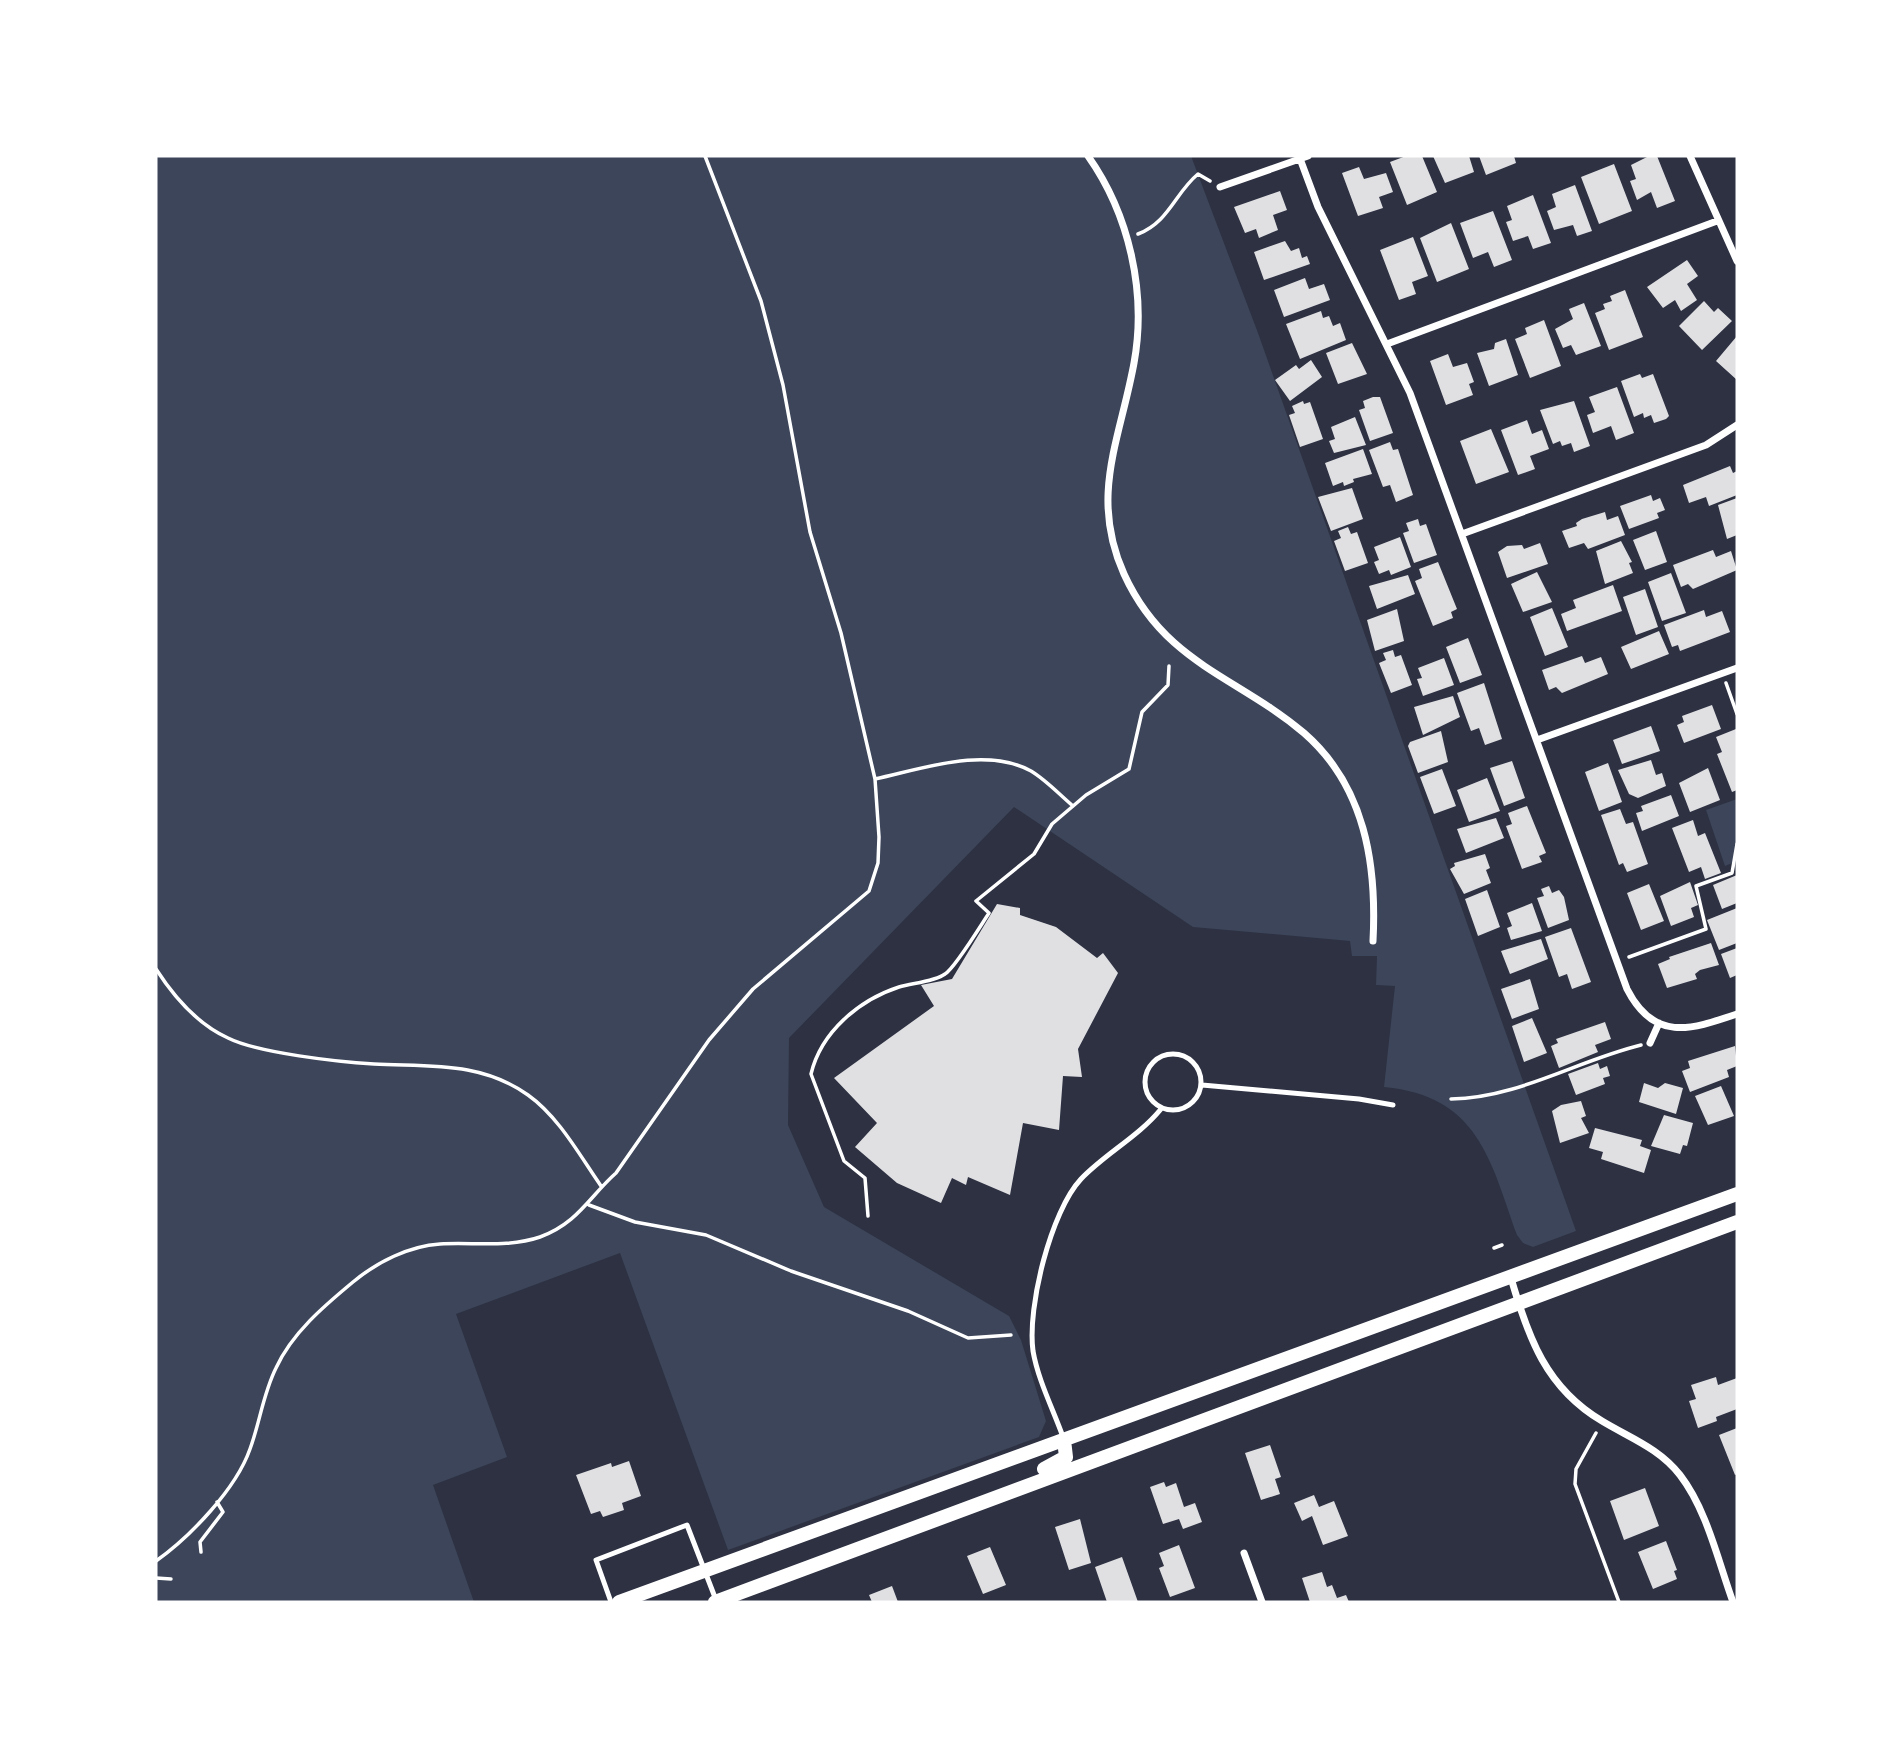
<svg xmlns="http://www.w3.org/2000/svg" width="1893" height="1758" font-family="Signika,sans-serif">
	<rect width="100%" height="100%" fill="#2d3142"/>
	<path fill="#3c4559" d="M156,156H1191L1258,333L1576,1231L1533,1247L1523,1243L1517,1235C1490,1159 1478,1096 1384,1087L1395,986L1376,985L1377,956H1352L1350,941L1193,927L1014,807L789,1038L788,1125L824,1207L1009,1316L1021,1340L1046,1421L1039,1437L728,1550L620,1253L456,1314L507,1457L433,1485L474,1602H156Z
		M1737,799V861L1725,866L1706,810Z"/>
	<path fill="#e0e0e3" d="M1406,156H1422L1437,192L1407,205L1390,162Z
		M1433,156H1469L1474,172L1445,183Z
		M1479,156H1514L1516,163L1486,175Z
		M1649,156H1657L1675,201L1657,208L1651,192L1637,200L1630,181L1636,179L1631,165Z
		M1614,164L1632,211L1599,224L1581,177Z
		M1359,167L1364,179L1386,173L1393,192L1379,197L1383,208L1358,216L1342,173Z
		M1575,185L1592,231L1577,236L1573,225L1554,230L1547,211L1556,207L1552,194Z
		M1280,191L1287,210L1273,215L1278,230L1259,238L1256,229L1245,233L1234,207Z
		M1533,195L1551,243L1533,249L1528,236L1513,241L1506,222L1512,220L1507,206Z
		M1493,211L1512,260L1494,267L1488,252L1473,258L1460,223Z
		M1451,223L1469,269L1437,282L1420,238Z
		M1413,237L1428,276L1412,282L1416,294L1399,300L1380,250Z
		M1285,241L1291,251L1299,248L1302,258L1307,256L1310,264L1264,280L1254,252Z
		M1687,260L1698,276L1687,284L1697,300L1681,311L1675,300L1663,308L1647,287Z
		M1305,278L1309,289L1324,284L1330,300L1284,317L1274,290Z
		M1625,290L1643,337L1609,350L1595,313L1605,309L1603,304L1612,301L1610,296Z
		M1704,301L1714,312L1718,308L1732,321L1702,350L1679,326Z
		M1584,303L1601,346L1576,355L1571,345L1563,348L1555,329L1573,319L1569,309Z
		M1321,311L1323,318L1329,316L1333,326L1340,323L1346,340L1300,359L1286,324Z
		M1544,320L1561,366L1530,378L1515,339L1527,334L1525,328Z
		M1737,336V380L1716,361Z
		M1506,339L1518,375L1489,386L1477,353L1494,349L1495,343Z
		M1352,343L1367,374L1338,384L1326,353Z
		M1448,354L1453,367L1467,363L1474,382L1469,384L1473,395L1446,405L1430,361Z
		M1311,360L1322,377L1290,401L1275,380L1296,365L1299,369Z
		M1640,374L1642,378L1653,374L1669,416L1666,419L1654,423L1651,415L1644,418L1643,413L1634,417L1621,381Z
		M1617,387L1634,433L1616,440L1611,426L1593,433L1587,415L1595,412L1589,397Z
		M1373,397H1380L1393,433L1370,441L1359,410L1365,408L1363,401Z
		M1303,401L1304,404L1310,402L1323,439L1300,447L1289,415L1295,413L1292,406Z
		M1574,401L1590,446L1574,452L1571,443L1562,446L1560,441L1553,444L1540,410Z
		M1355,417L1366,445L1334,453L1329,441L1335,439L1331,427Z
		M1527,420L1532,434L1542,430L1549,449L1530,456L1535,469L1518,475L1501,430Z
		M1491,429L1509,472L1476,484L1460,441Z
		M1390,442L1393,450L1398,449L1413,495L1396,502L1390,485L1383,487L1369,450Z
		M1363,449L1372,474L1353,479L1354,482L1344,486L1343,482L1333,486L1325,463Z
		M1730,466L1733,473L1737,471V495L1709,506L1706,497L1689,503L1683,485Z
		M1352,488L1363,519L1331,531L1318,497Z
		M1651,495L1653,501L1660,498L1665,510L1657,513L1659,518L1629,529L1620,506Z
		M1737,498V535L1727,539L1718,505Z
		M1605,512L1607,520L1618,516L1625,535L1588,549L1584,543L1569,548L1562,531L1577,526L1576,523L1582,519Z
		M1418,519L1420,526L1426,524L1437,555L1414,563L1403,533L1409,531L1406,523Z
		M1348,527L1351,534L1357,532L1368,563L1345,571L1334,541L1341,538L1338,531Z
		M1656,531L1667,562L1645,570L1633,540Z
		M1400,537L1411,567L1391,575L1389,570L1379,574L1374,562L1379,560L1374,547Z
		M1621,541L1632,562L1629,563L1633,573L1605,584L1596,551Z
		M1540,543L1548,564L1507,578L1498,552L1507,546L1522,545L1524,549Z
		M1713,550L1716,557L1731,551L1737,570L1693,589L1688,584L1681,587L1673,565Z
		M1438,562L1457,609L1451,612L1453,618L1433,626L1415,581L1422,578L1419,569Z
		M1537,572L1552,602L1523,612L1511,584Z
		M1671,573L1686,613L1662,621L1648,582Z
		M1408,575L1415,594L1377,609L1369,586Z
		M1613,585L1622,611L1567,631L1561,614L1576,608L1573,600Z
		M1645,589L1658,627L1636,635L1623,597Z
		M1552,608L1568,647L1545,656L1530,617Z
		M1397,609L1404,641L1375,651L1367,620Z
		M1704,610L1706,617L1722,611L1730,632L1680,651L1678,645L1672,647L1664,625Z
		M1659,631L1669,654L1631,669L1621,647Z
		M1468,638L1482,675L1460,683L1446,647Z
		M1393,650L1395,657L1401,655L1412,685L1391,693L1379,663L1386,660L1383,653Z
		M1582,656L1585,663L1601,657L1608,674L1562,693L1556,687L1549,690L1542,670Z
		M1444,658L1454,685L1423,696L1417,679L1422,678L1418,668Z
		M1484,683L1502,739L1485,745L1479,728L1471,731L1457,693Z
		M1453,696L1460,717L1423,735L1414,707Z
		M1712,705L1721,729L1684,743L1677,725L1684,722L1682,716Z
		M1651,726L1660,751L1622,764L1613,740Z
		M1736,729L1737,790L1732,792L1717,754L1722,752L1716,737Z
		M1441,731L1448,762L1418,773L1408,746L1410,742Z
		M1651,760L1656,775L1662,773L1666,786L1638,798L1629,794L1618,770Z
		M1512,761L1525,798L1504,806L1490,768Z
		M1608,763L1622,802L1599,811L1585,772Z
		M1708,768L1720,800L1690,812L1679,783Z
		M1442,769L1456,806L1434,814L1420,777Z
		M1487,778L1500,811L1469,822L1457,790Z
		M1671,795L1679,816L1642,831L1636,813L1643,811L1641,806Z
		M1527,806L1546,853L1539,856L1542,862L1522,869L1506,826L1512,824L1508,813Z
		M1620,809L1626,824L1633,822L1648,864L1627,872L1623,863L1619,865L1601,815Z
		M1496,818L1504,838L1466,853L1457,829Z
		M1693,820L1698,836L1705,833L1721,873L1705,879L1701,867L1689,872L1672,828Z
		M1485,854L1490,868L1486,870L1491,883L1464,894L1450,869L1455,866L1454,863Z
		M1737,875V903L1722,909L1713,885Z
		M1690,882L1698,905L1691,908L1694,917L1671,926L1660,896Z
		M1649,884L1664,921L1641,930L1627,893Z
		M1549,886L1552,893L1559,890L1564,897L1569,920L1548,928L1537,898L1544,896L1541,889Z
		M1487,890L1500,927L1478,936L1465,899Z
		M1532,903L1542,931L1511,940L1507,928L1512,926L1507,913Z
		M997,904L1020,908V915L1056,927L1097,958L1103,953L1118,973L1078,1049L1082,1077L1063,1076L1059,1130L1023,1123L1010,1195L968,1177L966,1185L952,1178L941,1203L897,1183L855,1147L877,1123L834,1078L934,1006L921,985L952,979Z
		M1737,908V943L1719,950L1707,920Z
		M1571,928L1591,982L1572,989L1567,974L1559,977L1545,937Z
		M1541,939L1548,959L1510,974L1501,951Z
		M1711,943L1719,965L1700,970L1695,974L1697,979L1667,988L1658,964L1670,959L1669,957Z
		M1737,948V975L1730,978L1721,954Z
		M1530,979L1539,1009L1512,1019L1501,989Z
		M1532,1018L1547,1053L1524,1062L1512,1026Z
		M1605,1022L1611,1039L1595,1045L1598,1052L1559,1068L1551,1046L1558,1043L1556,1039Z
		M1735,1046L1737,1066L1727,1070L1729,1077L1690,1092L1682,1071L1690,1068L1688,1061Z
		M1598,1063L1600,1069L1607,1066L1610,1076L1603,1078L1605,1084L1576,1095L1568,1074Z
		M1644,1083L1658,1088L1665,1083L1683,1088L1676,1114L1639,1102Z
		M1721,1086L1734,1116L1708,1125L1695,1096Z
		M1581,1101L1586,1116L1581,1118L1589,1133L1560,1143L1552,1111L1561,1105Z
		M1664,1115L1693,1123L1687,1146L1683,1145L1680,1154L1651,1146Z
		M1595,1128L1642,1140L1640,1146L1651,1150L1644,1173L1601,1159L1603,1152L1589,1148Z
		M1716,1377L1718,1385L1737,1378V1409L1716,1417L1717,1421L1698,1428L1689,1401L1696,1399L1691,1385Z
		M1737,1428V1474L1735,1475L1719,1435Z
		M1270,1445L1281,1477L1275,1479L1280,1494L1261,1500L1245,1453Z
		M629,1461L641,1496L622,1503L624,1510L603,1517L600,1511L591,1514L576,1475L611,1463L612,1467Z
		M1164,1482L1166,1487L1176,1483L1184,1507L1195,1503L1202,1522L1183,1529L1179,1519L1163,1524L1150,1487Z
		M1645,1488L1659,1526L1624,1540L1610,1501Z
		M1314,1495L1319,1507L1334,1501L1348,1536L1323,1545L1312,1516L1302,1521L1294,1503Z
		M1080,1519L1091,1563L1069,1570L1055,1527Z
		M1666,1541L1677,1570L1674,1571L1677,1579L1653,1589L1638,1552Z
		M1179,1545L1195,1588L1170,1597L1159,1568L1164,1566L1159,1553Z
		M990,1547L1006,1585L983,1594L967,1556Z
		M1122,1557L1138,1602H1107L1095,1567Z
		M1322,1572L1327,1587L1332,1585L1337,1598L1346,1595L1349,1602H1310L1302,1578Z
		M892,1586L898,1602H872L869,1595Z"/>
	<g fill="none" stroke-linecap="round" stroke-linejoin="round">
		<path stroke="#fff" stroke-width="3.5" d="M705,156L761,301L783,385L810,532L841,633L875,779C922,769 985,746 1031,771C1046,780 1060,795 1073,806
			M1138,234C1169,222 1175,193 1198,174L1210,181
			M1726,683L1737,714
			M1629,957L1706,929L1696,886L1732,873L1737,844
			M156,969C174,997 197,1024 228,1038C258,1053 339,1062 374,1064C429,1067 480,1061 528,1095C559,1117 580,1156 601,1186
			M1451,1099C1518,1098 1576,1061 1641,1045
			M589,1205L635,1222L706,1235L791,1271L908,1311L968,1338L1011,1335
			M868,1216L865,1178L844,1161L811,1074C821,1032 859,1000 899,987C912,983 934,982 945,974C955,968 981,925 989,913L976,901L1034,854L1052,824L1086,795L1129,769L1142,712L1168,685L1169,666
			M1494,1248L1502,1245
			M1596,1433L1576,1469L1575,1484L1619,1602
			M201,1552L200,1542L223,1512L217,1502
			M156,1561C190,1537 236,1489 250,1449C260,1422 263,1394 276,1368C292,1333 324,1306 353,1282C377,1262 409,1246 440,1244C473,1242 508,1248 540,1237C578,1223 589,1197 616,1173L709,1040L753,989L869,891L878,863L879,837L875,779
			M156,1578L171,1579"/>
		<path stroke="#fff" stroke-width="5" d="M1145 1082a28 28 0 1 1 56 0a28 28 0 1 1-56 0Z
			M1202,1085L1359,1099L1393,1105
			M1063,1437C1053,1409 1038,1380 1033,1351C1027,1307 1051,1211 1081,1179C1106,1153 1138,1137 1161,1109
			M611,1602L596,1560L687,1525L716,1600"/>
		<path stroke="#fff" stroke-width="7" d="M1088,156C1129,214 1147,292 1134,363C1120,440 1089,496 1124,574C1165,664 1237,676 1304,733C1365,786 1377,864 1373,941
			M1299,156L1318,207L1410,393L1627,989C1654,1042 1690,1030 1737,1014
			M1690,156L1737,261
			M1220,187L1308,156
			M1387,344L1717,221
			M1462,534L1706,445L1737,425
			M1537,740L1737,668
			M1650,1043L1659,1023
			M1511,1278C1528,1337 1546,1388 1602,1421C1630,1438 1659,1448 1680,1475C1707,1510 1718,1561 1733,1602
			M1244,1553L1262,1602"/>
		<path stroke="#fff" stroke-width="14" d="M1044,1469L1066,1457L1064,1440
			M619,1602L1737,1194
			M715,1602L1737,1222"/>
	</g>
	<rect width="1893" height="1758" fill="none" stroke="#ffffff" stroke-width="315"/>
</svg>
